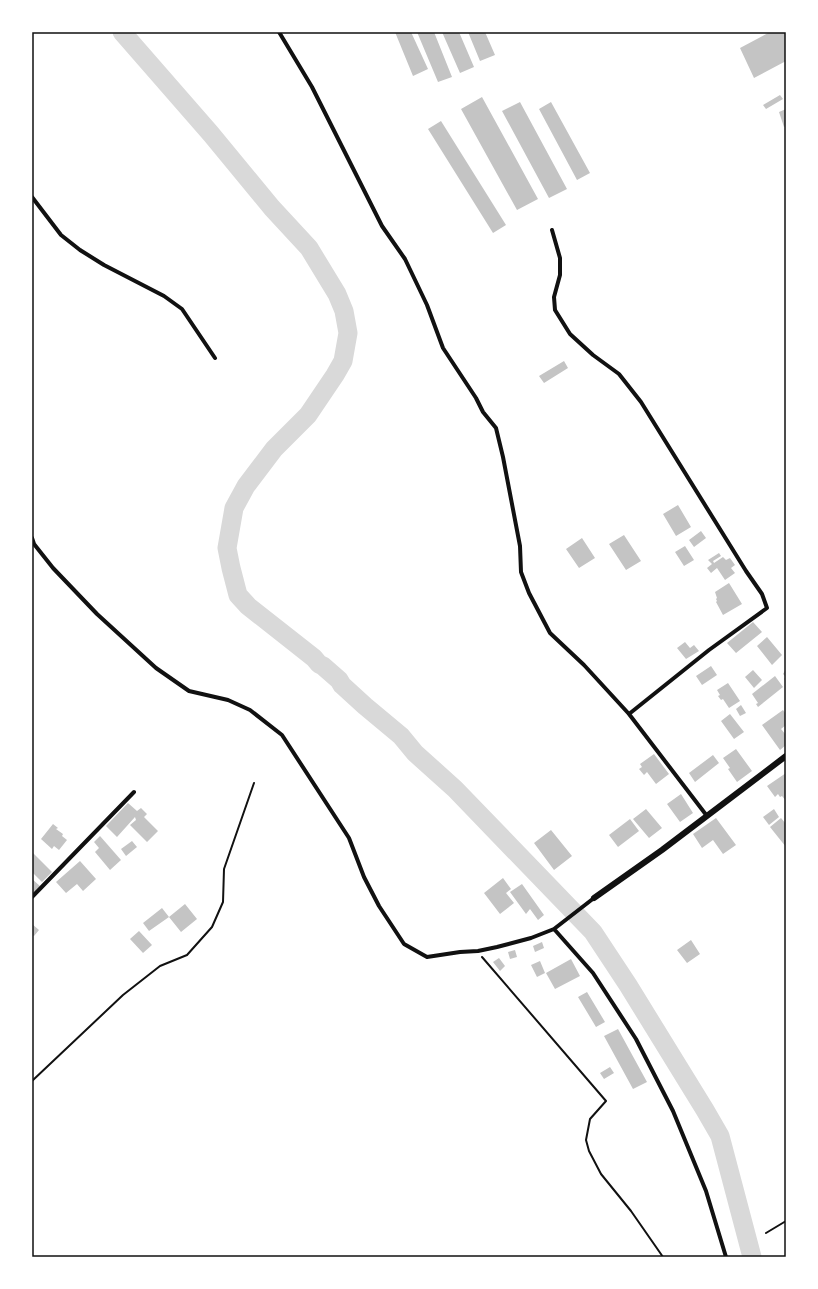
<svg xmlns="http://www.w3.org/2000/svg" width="818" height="1289" font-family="'Source Sans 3',sans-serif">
	<rect width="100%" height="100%" fill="#fff"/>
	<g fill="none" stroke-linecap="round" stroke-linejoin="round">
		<path stroke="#d9d9d9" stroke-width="19" d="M122,32L211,134L272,208L309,248L337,294L344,311L348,333L343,361L335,375L308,415L274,449L246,486L234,508L227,548L231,568L238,595L248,606L314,658L319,664L323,666L339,680L342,685L365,706L401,736L415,753L455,789L593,932L628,985L705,1110L720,1136L752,1257"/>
	</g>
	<path fill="#c4c4c4" d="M395,32H411L428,69L413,76Z
		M417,32H434L452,77L438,82Z
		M442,32H459L474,67L460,73Z
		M468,32H485L495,55L480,61Z
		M770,32H786V61L754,78L740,48Z
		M780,95L783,99L766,109L763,105Z
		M482,97L538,199L517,210L461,109Z
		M520,102L567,189L549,198L502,111Z
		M551,102L590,173L577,180L539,109Z
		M786,109V126L784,127L779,112Z
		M441,121L506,225L493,233L428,129Z
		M564,361L568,368L544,383L539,376Z
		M678,505L691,527L676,536L663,514Z
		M701,531L706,538L694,547L689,540Z
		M624,535L641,561L626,570L609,544Z
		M582,538L595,558L579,568L566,549Z
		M685,546L694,560L684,566L675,552Z
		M719,553L721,556L713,561L714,563L723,557L726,560L730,558L735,565L731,568L735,573L725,580L717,568L711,573L707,568L712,564L708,560Z
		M729,583L742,604L723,615L716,602L717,601L716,599L717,598L715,592Z
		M753,622L762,632L736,653L727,643Z
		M767,637L782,655L772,665L757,646Z
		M685,642L690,648L694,645L699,651L686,659L677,648Z
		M711,666L717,675L702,685L696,676Z
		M786,669V681L784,679L786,677L783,674Z
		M753,670L762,680L754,688L745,677Z
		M775,676L783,687L758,707L756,704L758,703L752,694Z
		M728,683L740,701L729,708L723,699L721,700L718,696L720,695L717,690Z
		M741,705L746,713L740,716L736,709Z
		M783,710L786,714V725L781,729L786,735V745L780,750L762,725Z
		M730,714L744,732L734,739L721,721Z
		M736,749L752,771L737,782L728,769L730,768L723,758Z
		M654,754L669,774L656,784L647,772L644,775L639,769L642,767L640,764Z
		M713,755L719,763L695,782L689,773Z
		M786,773V801L782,796L780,797L778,794L775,797L767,786Z
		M681,794L693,813L680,822L667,804Z
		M128,803L137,811L141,808L147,814L144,817L158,831L147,842L130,825L136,820L135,817L117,837L106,826Z
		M646,809L662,828L649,838L633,819Z
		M774,809L779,817L769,825L763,817Z
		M716,818L736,845L723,854L713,840L702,848L693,834Z
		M781,818L786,824V847L770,827Z
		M630,819L639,831L618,847L609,835Z
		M53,824L58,828L56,829L63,834L62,836L67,840L59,850L54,846L52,849L41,839Z
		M551,830L572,856L554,870L534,843Z
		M100,836L121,860L110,870L95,852L99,848L94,842Z
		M132,841L137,847L126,856L121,849Z
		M32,852L52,872L42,882L32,872Z
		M80,861L96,879L83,891L77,884L66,893L56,882Z
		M503,878L511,889L506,893L514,903L500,914L484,893Z
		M32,879L40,886L32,895Z
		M522,884L544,915L538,920L530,909L526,914L510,892Z
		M185,904L197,919L181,932L169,917L149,931L143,923L162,908L169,917Z
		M32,924L39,930L34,936L32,935Z
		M139,931L152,945L143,953L130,939Z
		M691,940L700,954L687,963L677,950Z
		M542,942L544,948L535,952L533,946Z
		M515,950L517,957L510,959L508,952Z
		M499,958L505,966L500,971L493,962Z
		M571,959L580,976L555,989L546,973Z
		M540,961L545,973L537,977L531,965Z
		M587,992L605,1022L596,1027L578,997Z
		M618,1029L647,1082L633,1089L604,1036Z
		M610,1067L614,1073L604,1079L600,1073Z"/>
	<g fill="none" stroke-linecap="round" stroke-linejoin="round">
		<path stroke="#111" stroke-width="2" d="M482,957L606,1101L590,1119L586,1140L589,1151L601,1174L631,1211L663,1257
			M32,1081L123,995L160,966L187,955L212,927L223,902L224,869L254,783
			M766,1233L786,1221"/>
		<path stroke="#111" stroke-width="4" d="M279,32L312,87L382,226L405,259L427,305L443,348L476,398L483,412L496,428L503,457L520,546L521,572L529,593L550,633L584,665L629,714L707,816
			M32,197L61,235L80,250L104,265L164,296L182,309L215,358
			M552,230L560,258V275L554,297L555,310L570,334L593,355L619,374L641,402L746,571L762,594L767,608L709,650L629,714
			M32,538L34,544L53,568L97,614L156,668L189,691L228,700L250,710L282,735L349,838L364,877L379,906L404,944L427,957L460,952L478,951L497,947L531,938L554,929L594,898
			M32,897L134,792
			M554,929L593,973L636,1039L673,1111L706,1191L726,1257"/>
		<path stroke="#111" stroke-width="6" d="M594,898L662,850L786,756"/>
	</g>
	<rect width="818" height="1289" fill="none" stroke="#ffffff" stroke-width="66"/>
	<rect x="33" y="33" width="752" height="1223" fill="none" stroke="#111" stroke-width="1.5"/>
</svg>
